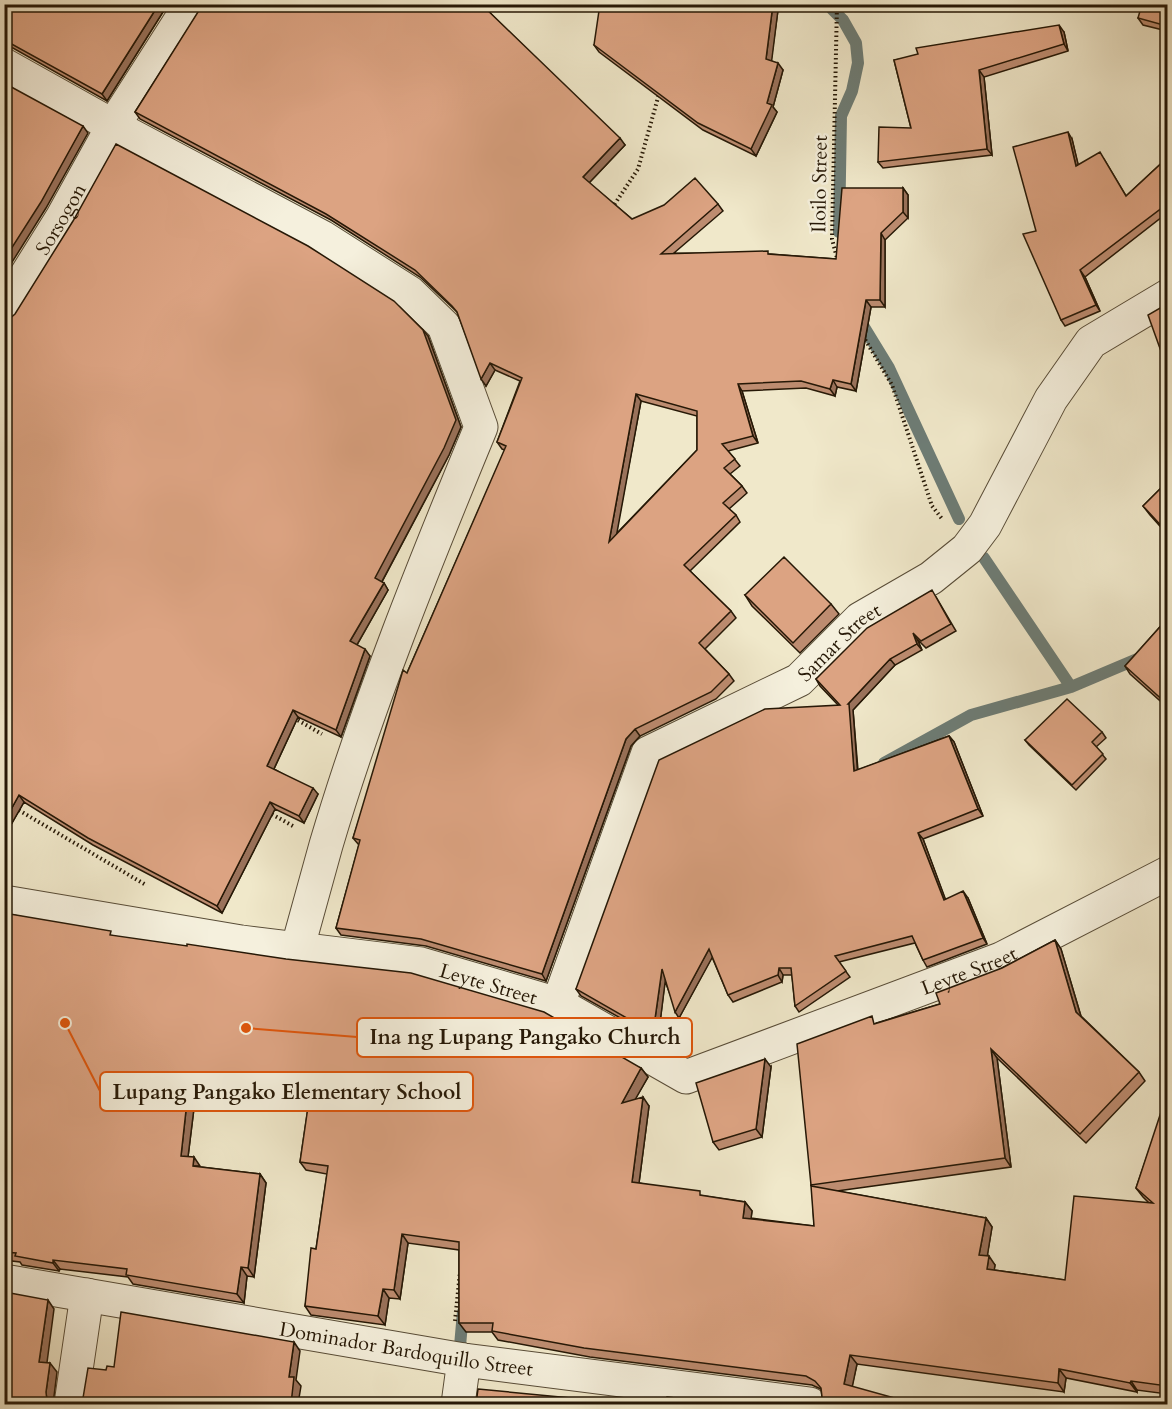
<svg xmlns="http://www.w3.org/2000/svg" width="1172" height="1409" font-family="Cardo,serif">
	<rect width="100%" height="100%" fill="#f0e8ca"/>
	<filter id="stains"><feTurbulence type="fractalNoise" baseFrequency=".00333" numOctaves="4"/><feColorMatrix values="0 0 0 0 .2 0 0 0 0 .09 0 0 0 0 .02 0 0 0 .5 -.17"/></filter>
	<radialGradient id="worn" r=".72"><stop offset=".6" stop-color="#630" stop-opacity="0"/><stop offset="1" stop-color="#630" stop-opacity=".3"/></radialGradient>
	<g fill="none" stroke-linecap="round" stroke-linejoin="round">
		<path stroke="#6d7c75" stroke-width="12" d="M832,4V9L843,20L856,43L858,63L852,91L841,116L839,232
			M859,319L889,368L959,519
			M984,558L1071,687
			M884,763L971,715L1071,687L1168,646
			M460,1346L463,1312"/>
		<g stroke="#584c37" stroke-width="35">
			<g id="minor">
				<path d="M4,65L113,126L322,237L410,293L444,326L481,427C424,565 368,703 326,845C316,880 307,915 297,950"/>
				<path id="s1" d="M4,311L62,218L113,126L191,4"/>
				<path id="s2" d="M4,902L241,942L421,964L558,1004L686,1077L1001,959L1168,873"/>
				<path id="s3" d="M558,1004L648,753L799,680L860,619L931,578L967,549L985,525L1051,399L1091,342L1168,296"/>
				<path id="s4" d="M4,1281L464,1360L810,1404"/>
				<path d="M71,1404L87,1295"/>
				<path d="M458,1404L464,1360"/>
			</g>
		</g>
		<path stroke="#261806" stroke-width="4" stroke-dasharray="1.5 3" stroke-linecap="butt" d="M802,4L830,8L837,6
			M837,4L832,239L837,258
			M612,208L638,169L659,94
			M863,336L892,385L932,506L943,520
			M294,718L322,734
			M15,808L146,885
			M268,812L293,826
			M455,1321L460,1272"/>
		<use href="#minor" stroke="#f5f0dd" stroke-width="33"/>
	</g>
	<path fill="#bd8c70" stroke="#261806" stroke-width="1.5" fill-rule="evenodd" d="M4,4H168L107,101L13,48L4,47Z
		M1167,4V31L1143,25L1138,18Z
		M202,7L485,8L625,145L589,183L632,219L718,204L723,211L674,253L770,254L836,259L903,188L908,195V218L885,240V307H871L856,391L837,387L835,396L806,388L742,391L758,443L728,451L740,466L730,474L742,486L747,493L729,509L736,515L740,522L690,571L731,611L736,618L705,649L729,674L734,681L716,699L640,736L631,746L546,981L426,946L341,935L336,928L359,845L353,838L407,673L505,450L502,449L497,442L520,381L495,370L486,386L457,312L420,277L331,220L140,119L135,112ZM641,401L697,416V450L616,534Z
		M778,10L771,61L783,70L773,107L777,112L756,156L703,130L599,52L594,45Z
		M1064,32L1068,51L984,77L992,155L883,168L878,162L911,128L894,60Z
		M1072,139L1078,165L1104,159L1126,196L1167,158V210L1166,211L1167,213L1085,277L1100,311L1065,326L1061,320L1036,231Z
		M4,321L428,336L461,427L449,455L382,582L384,583L388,590L357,645L370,656L341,737L298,717L274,769L318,794L304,823L275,809L222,913L93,845L24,802L4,837Z
		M1167,482V534L1150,515L1143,506Z
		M745,595L831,604L839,614L800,653L752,606Z
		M936,597L956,631L926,648L917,639L922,650L895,665L853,710L858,770L949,736L954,742L983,816L923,839L945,899L968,898L987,944L927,967L923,960L915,943L839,962L850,977L799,1012L795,1006L792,975H783L782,982L733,1002L728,995L712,957L679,1018L665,981L658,1039L581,996L576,989L838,705L820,686L816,679Z
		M1167,619V707L1130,674L1125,666Z
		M1102,732L1106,738L1096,747L1106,759L1076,790L1029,745L1025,740Z
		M4,913L114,936L641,1068L648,1077L635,1099L649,1106L639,1183L704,1196L745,1202L752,1211L751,1218L814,1226L812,1187L811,1185L876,1023L940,1004L1002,968L1055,940L1061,949L1081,1016L1139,1072L1145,1081L1086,1143L997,1058L1011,1167L837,1191L986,1218L992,1227L987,1256L995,1265L994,1270L1065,1280L1149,1203L1143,1197L1136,1188L1167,1098V1394L1137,1390V1392L1066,1378L1064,1392L857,1364L852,1386L822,1397L821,1389L812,1385L590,1357L498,1340L492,1332H466L459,1323V1250L408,1243L400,1299L389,1298L385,1325L311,1315L305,1306L316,1249L327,1174L306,1170L300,1162L308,1108L196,1092L188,1157L200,1167L260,1174L266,1183L254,1277L247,1276L244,1303L133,1284L128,1277L60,1269L59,1271L22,1265L20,1262L4,1260Z
		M771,1067L762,1137L719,1150L713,1142Z"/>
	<path fill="#9a725b" stroke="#261806" stroke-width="1.5" d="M159,4H168L107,101L102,94Z
		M481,4H489L484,10Z
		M773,4H774L778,10L771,66L766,59Z
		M1059,25L1064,32L1068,51L1064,44Z
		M778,63L783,70L773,107L777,112L756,156L751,149L767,103Z
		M979,70L984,77L992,155L987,149Z
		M83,126L88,133L46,208L4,275V260Z
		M1068,132L1072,139L1080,172L1076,166Z
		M620,138L625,145L588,184L583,177Z
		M903,188L908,195V218L903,212Z
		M881,233L885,240V307L880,300Z
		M1080,270L1085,277L1100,311L1096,305Z
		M866,300L871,307L856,391L851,384Z
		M423,330L428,336L461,427L449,455L380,585L375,578Z
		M490,363L495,370L486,386L481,379Z
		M833,380L837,387L835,396L830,389Z
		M738,384L742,391L758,443L753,436Z
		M636,394L641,401L614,549L609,542Z
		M384,583L388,590L355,648L350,641Z
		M913,633L917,639L922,650L917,644Z
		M365,649L370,656L341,737L336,730Z
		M890,659L895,665L853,710L858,778L854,771L848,704Z
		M293,710L298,717L272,773L267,766Z
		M635,729L640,736L631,746L546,981L542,974L626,739Z
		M949,736L954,742L983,816L978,809Z
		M313,788L318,794L304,823L299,816Z
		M19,795L24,802L4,837V822Z
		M270,802L275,809L222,913L217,906Z
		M918,833L923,839L948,906L944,900Z
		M963,891L968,898L987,944L983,938Z
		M1055,940L1061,949L1082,1020L1076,1012Z
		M709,949L713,956L679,1018L675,1012Z
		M779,968L783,975L782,982L778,975Z
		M662,969L666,975L658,1039L653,1033Z
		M991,1049L997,1058L1011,1167L1005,1158Z
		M765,1059L771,1067L762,1137L756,1129Z
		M641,1068L648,1077L628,1112L622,1103Z
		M189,1083L196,1092L187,1165L181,1156Z
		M643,1097L649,1106L638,1191L632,1182Z
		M194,1157L200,1166H193Z
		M260,1174L266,1183L254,1277L248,1268Z
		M745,1202L752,1211L750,1227L743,1218Z
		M986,1218L992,1227L986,1264L979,1255Z
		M402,1234L408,1243L400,1299L394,1290Z
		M989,1256L995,1265L993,1278L987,1269Z
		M53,1260L60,1269L59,1271L53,1263Z
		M241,1267L247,1276L244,1303L237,1294Z
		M383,1289L389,1298L385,1325L378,1316Z
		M48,1300L54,1309L46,1370L39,1362Z
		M294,1342L300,1351L296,1380L301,1386L298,1404H291L289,1377Z
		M850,1355L857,1364L851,1393L844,1384Z
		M50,1363L57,1372L53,1404H49L47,1401L46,1392Z
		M1059,1369L1066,1378L1064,1392L1058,1383Z
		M1131,1381L1137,1390V1392L1130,1383Z"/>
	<path fill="#dca382" stroke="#261806" stroke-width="1.5" fill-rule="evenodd" d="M4,4H159L102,94L8,42L4,41Z
		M203,4H481L620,138L583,177L632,219L664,205L695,178L718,204L661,254L768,251V254L836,259L842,188H903V212L881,233L880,300H866L851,384L833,380L830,389L801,381L738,384L753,436L722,444L735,459L724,468L742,486L723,503L736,515L684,565L731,611L699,643L729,674L711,692L635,729L626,739L542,974L421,939L336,928L360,840L353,838L403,670L407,673L506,446L497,442L522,378L490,363L481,379L457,312L452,306L415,270L326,214L135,112ZM636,394L697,411V450L609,542Z
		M600,4H773L766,59L778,63L767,103L772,105L751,149L698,123L594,45Z
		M1142,4H1167V26L1138,18Z
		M1059,25L1064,44L979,70L987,149L878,162L879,127L911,128L894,60L918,54L916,48Z
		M4,83L83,126L41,202L4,260Z
		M1068,132L1076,166L1100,152L1126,196L1167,158V200L1161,204L1163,207L1080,270L1096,305L1061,320L1023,234L1036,231L1013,147Z
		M116,144L308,246L394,301L423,330L456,420L444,448L375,578L384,583L350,641L365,649L336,730L293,710L267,766L313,788L299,816L270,802L217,906L88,838L19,795L4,822V321L8,320L15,314L73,221Z
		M1167,304V368L1148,315Z
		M1167,482V532L1143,506Z
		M784,557L831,604L793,643L745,595Z
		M932,590L951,624L921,641L913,633L917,644L890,659L848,704H849L854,771L949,736L978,809L918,833L944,900L963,891L983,938L923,960L912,936L835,956L846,971L795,1006L791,968H779L778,975L728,995L709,949L675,1012L662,969L653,1033L576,989L659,760L765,709L840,705L816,679L867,628Z
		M1167,619V704L1125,666Z
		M1067,699L1102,732L1092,742L1103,754L1072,785L1025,740Z
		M1167,798V805L1164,802Z
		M4,913L111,931L110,935L187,946V944L286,959L411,973L544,1012L641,1068L622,1103L643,1097L632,1182L700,1191V1195L745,1202L743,1218L814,1226L811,1186L986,1218L979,1255L989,1256L987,1269L1065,1280L1074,1196L1153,1203L1136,1188L1165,1100L1167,1098V1386L1131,1381L1130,1383L1059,1369L1058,1383L850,1355L844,1384L916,1404H819L822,1397L821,1388L815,1381L806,1376L584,1348L492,1331L493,1323H459V1242L402,1234L394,1290L383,1289L378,1316L305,1306L311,1248L316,1249L328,1166L300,1162L309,1100L189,1083L181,1156L194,1157L193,1166L260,1174L248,1268L241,1267L237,1294L126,1275L127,1269L53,1260V1263L15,1256L16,1253L4,1252Z
		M1055,940L1076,1012L1139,1072L1080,1134L991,1049L1005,1158L811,1185L797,1044L872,1016L874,1024L940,1004L936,993L1002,968Z
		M765,1059L756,1129L713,1142L696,1083Z
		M10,1293L48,1300L39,1362L50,1363L46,1392L47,1401L49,1404H4V1326Z
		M121,1312L294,1342L289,1377H294L291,1404H80L83,1398L88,1368L106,1370L107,1366L114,1367Z
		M478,1389L634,1404H476Z
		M667,1397L730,1404H666Z"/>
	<g text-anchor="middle" stroke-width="5" stroke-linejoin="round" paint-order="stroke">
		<g font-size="20" fill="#261806" stroke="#f5f0dd">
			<text transform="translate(819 184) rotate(-89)" y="7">Iloilo Street</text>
			<text dy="7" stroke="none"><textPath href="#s1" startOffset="108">Sorsogon</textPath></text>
			<text dy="7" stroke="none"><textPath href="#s3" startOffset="490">Samar Street</textPath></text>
			<text dy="7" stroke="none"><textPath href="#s2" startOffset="1014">Leyte Street</textPath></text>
			<text dy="7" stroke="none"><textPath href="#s2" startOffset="492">Leyte Street</textPath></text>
			<text dy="7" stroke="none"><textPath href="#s4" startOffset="408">Dominador Bardoquillo Street</textPath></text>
		</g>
	</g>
	<path fill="none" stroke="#de560c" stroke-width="2" d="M246 1028L357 1037M65 1023L100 1091"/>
	<g fill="#de560c" stroke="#f5f0dd" stroke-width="2">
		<circle cx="246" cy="1028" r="6"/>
		<circle cx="65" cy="1023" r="6"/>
	</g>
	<g fill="#f5f0dd" stroke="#de560c" stroke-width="2">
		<rect x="357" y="1018" width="335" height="39" rx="6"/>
		<rect x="100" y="1072" width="373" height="39" rx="6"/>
	</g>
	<g font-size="21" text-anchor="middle" font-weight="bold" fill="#261806">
		<text x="525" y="1044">Ina ng Lupang Pangako Church</text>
		<text x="287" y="1099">Lupang Pangako Elementary School</text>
	</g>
	<rect width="1172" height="1409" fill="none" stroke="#f0e8ca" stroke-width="24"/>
	<rect x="6" y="6" width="1160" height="1397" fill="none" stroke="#261806" stroke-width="3"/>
	<rect x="12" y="12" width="1148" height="1385" fill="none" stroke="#261806" stroke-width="1.5"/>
	<rect width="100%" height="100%" filter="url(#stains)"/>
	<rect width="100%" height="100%" fill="url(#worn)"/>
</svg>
